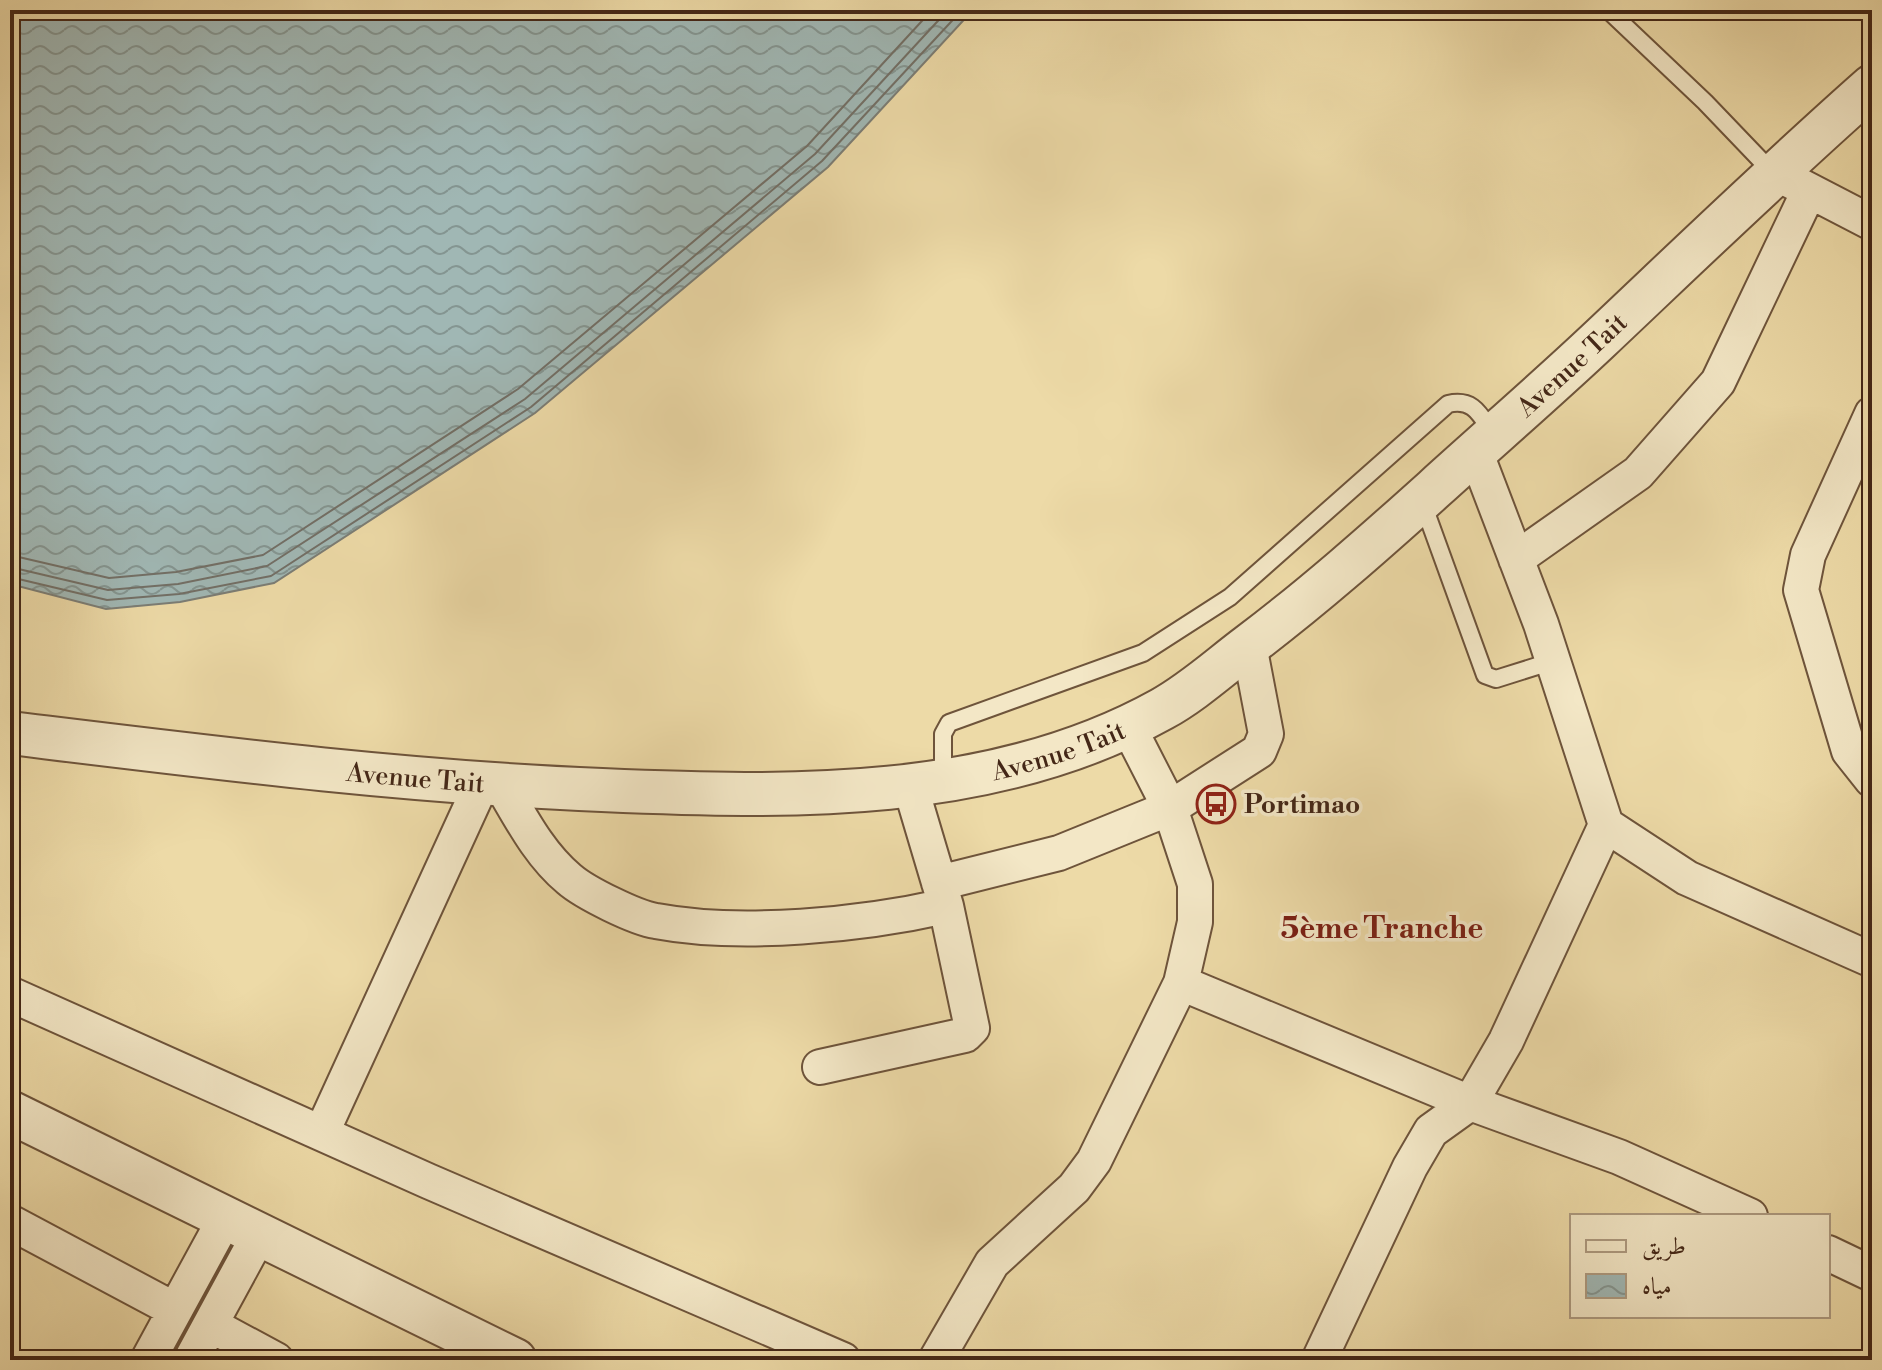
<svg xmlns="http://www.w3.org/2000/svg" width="1882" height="1370" font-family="'Libre Bodoni',Amiri,serif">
	<defs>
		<pattern id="water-waves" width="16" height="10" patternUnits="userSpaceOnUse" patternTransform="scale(2)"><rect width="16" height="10" fill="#a0b7b4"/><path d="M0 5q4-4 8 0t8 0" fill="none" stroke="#849591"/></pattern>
	</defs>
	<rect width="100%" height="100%" fill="#eddaa7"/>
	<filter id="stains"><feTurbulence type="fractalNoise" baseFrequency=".0025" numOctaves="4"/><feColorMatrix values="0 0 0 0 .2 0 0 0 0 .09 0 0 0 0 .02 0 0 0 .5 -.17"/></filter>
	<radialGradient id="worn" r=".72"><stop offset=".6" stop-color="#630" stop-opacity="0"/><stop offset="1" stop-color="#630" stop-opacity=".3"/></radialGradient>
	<path fill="url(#water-waves)" stroke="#7b7d75" stroke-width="2" d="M10,10H973L828,167L535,413L274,583L180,602L106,609L10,584Z"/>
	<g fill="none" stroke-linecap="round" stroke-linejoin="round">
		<path stroke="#726f66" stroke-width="2" d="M10,555L109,578L176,572L263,555L518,389L807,146L932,10
			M10,567L108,590L178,584L267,566L525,399L815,154L948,10
			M10,577L107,600L179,594L271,576L531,407L822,161L962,10"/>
		<g stroke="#6e543b" stroke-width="20">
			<path id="service" d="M1608,10L1705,102L1773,173
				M1422,501L1485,675L1496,679L1553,661
				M943,779V734L949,723L1143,653L1230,597L1448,404C1474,398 1480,415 1494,435"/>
		</g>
		<g stroke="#6e543b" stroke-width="38">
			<path id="minor" d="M1791,181L1872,223
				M1872,414L1808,555L1801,590L1849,751L1872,780
				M1475,451L1541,624L1606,825L1687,878L1872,960
				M1516,559L1638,473L1718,382L1809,191
				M502,786C521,818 539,854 569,879C585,893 636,918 656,921C741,937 862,925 946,906
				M939,883L1059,853L1170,808L1259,751L1266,734L1249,645
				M1181,983L1470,1103L1619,1157L1750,1216
				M10,994L428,1181L843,1360
				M820,1067L965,1035L972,1028L946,906L910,785
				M322,1132L481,785
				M10,1222L175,1310
				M1828,1253L1872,1274
				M211,1325L276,1360
				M148,1360L216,1235L223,1216
				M191,1360L260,1233
				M936,1360L992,1263L1074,1188L1094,1161L1181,983L1195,922V884L1170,808L1128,726
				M1319,1360L1410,1167L1431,1131L1470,1103L1506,1041L1606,825"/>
		</g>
		<g stroke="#6e543b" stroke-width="46">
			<g id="tertiary">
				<path id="s1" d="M10,733C207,757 403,782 602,790C789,798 993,803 1162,709C1193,692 1220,667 1248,646C1313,597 1374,543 1434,489C1489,439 1546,390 1600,339C1690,254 1779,168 1872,86"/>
				<path d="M10,1112L515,1360"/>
			</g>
		</g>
		<use href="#service" stroke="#f3e7c6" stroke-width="16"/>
		<use href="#minor" stroke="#f3e7c6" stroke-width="34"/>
		<use href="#tertiary" stroke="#f3e7c6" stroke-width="42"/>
	</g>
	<defs>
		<g id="bus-ring" transform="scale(2)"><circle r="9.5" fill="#f3e7c6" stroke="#8f2418" stroke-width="1.5"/><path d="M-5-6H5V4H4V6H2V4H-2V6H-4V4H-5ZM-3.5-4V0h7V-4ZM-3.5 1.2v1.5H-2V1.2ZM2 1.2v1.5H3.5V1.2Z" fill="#8f2418"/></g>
	</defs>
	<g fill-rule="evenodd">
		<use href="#bus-ring" x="1216" y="804"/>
	</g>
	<g text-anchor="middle" stroke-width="7" stroke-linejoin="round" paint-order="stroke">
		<g font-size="26" fill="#442717" stroke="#f3e7c6">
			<text dy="9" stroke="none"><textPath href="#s1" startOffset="1704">Avenue Tait</textPath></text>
			<text dy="9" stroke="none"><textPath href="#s1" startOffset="1056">Avenue Tait</textPath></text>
			<text dy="9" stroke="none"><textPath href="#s1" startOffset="408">Avenue Tait</textPath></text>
		</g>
		<g font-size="26" font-weight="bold" fill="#442717" stroke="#f3e7c6" text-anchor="start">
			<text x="1244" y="813">Portimao</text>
		</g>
		<g font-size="30" font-weight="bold" fill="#7a1f14" stroke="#f3e7c6">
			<text x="1382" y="938">5ème Tranche</text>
		</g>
	</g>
	<rect width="1882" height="1370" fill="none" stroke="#eddaa7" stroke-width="40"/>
	<rect x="12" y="12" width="1858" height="1346" fill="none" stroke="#442717" stroke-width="4"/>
	<rect x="20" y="20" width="1842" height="1330" fill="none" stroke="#442717" stroke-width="2"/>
	<rect x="1570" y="1214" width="260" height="104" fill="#f3e7c6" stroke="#ad9a80" stroke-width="2"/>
	<rect x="1586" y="1240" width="40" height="12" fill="#f3e7c6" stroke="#ad9a80" stroke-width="2"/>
	<text x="1642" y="1254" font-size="24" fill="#442717">طريق</text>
	<rect x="1586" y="1274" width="40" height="24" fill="url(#water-waves)" stroke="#ad9a80" stroke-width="2"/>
	<text x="1642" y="1294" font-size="24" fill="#442717">مياه</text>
	<rect width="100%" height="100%" filter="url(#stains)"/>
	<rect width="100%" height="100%" fill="url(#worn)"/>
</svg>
